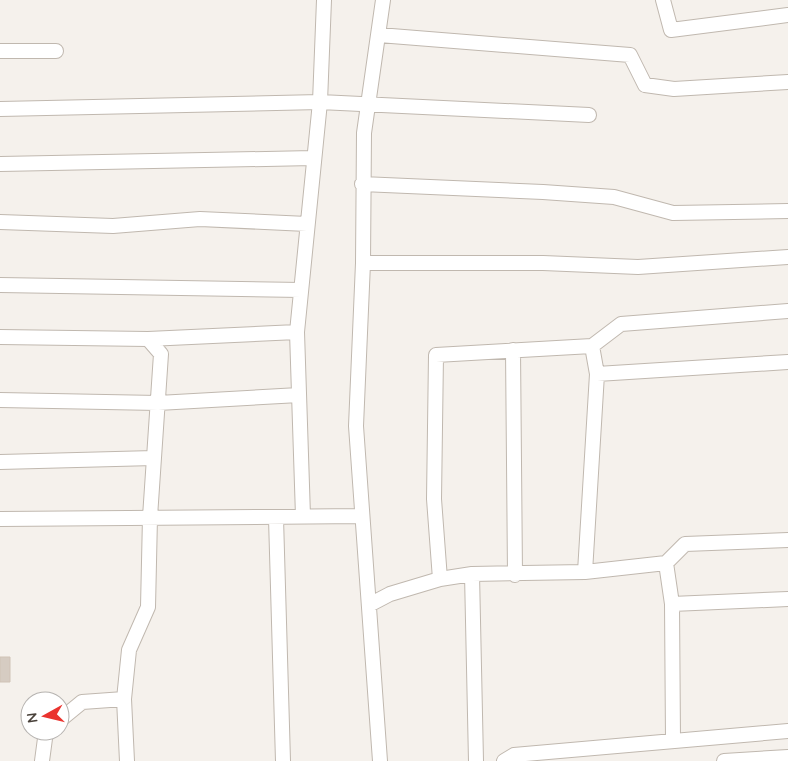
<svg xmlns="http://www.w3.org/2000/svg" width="788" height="761" font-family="Quicksand,sans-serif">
	<rect width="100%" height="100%" fill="#f5f1ec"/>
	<path fill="#d6ccc2" stroke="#d0c3b6" d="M0,657H10V682H0Z"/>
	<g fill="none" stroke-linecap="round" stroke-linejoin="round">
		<g stroke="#c0b8af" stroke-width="16">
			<path id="minor" d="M663,0L671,30L788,15
				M379,35L630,55L645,85L674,89L788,82
				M0,51H56
				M0,109L320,102L589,115
				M0,164L313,158
				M362,184L543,192L614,197L673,213L788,211
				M0,222L113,226L200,219L307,224
				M363,263H543L638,267L788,257
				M0,285L301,290
				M788,311L621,324L592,346L597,374L788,362
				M0,337L148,339L161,354L150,517L148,607L129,650L124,699
				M148,339L297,332
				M513,350L515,575
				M0,400L158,403L299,395
				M0,462L154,458
				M303,516L297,332L320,102L324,0
				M276,518L283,761
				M0,519L362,516
				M666,563L672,604L673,740
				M585,572L597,374
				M472,574L476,761
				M440,579L434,499L436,355L592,346
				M672,604L788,599
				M369,605L390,594L440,579L472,574L585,572L666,563L685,544L788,540
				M60,720L82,702L124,699L127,761
				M42,761L46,731
				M380,761L356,426L363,263L364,133L383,0
				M504,761L514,755L788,731
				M724,761L788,757"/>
		</g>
		<use href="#minor" stroke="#fff" stroke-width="14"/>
	</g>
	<g transform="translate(45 716) rotate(262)"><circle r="24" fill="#ffffff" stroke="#b6b3b0"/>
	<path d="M0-4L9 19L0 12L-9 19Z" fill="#ea332e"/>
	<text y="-8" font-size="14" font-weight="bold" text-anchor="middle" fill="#49413a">N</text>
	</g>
</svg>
